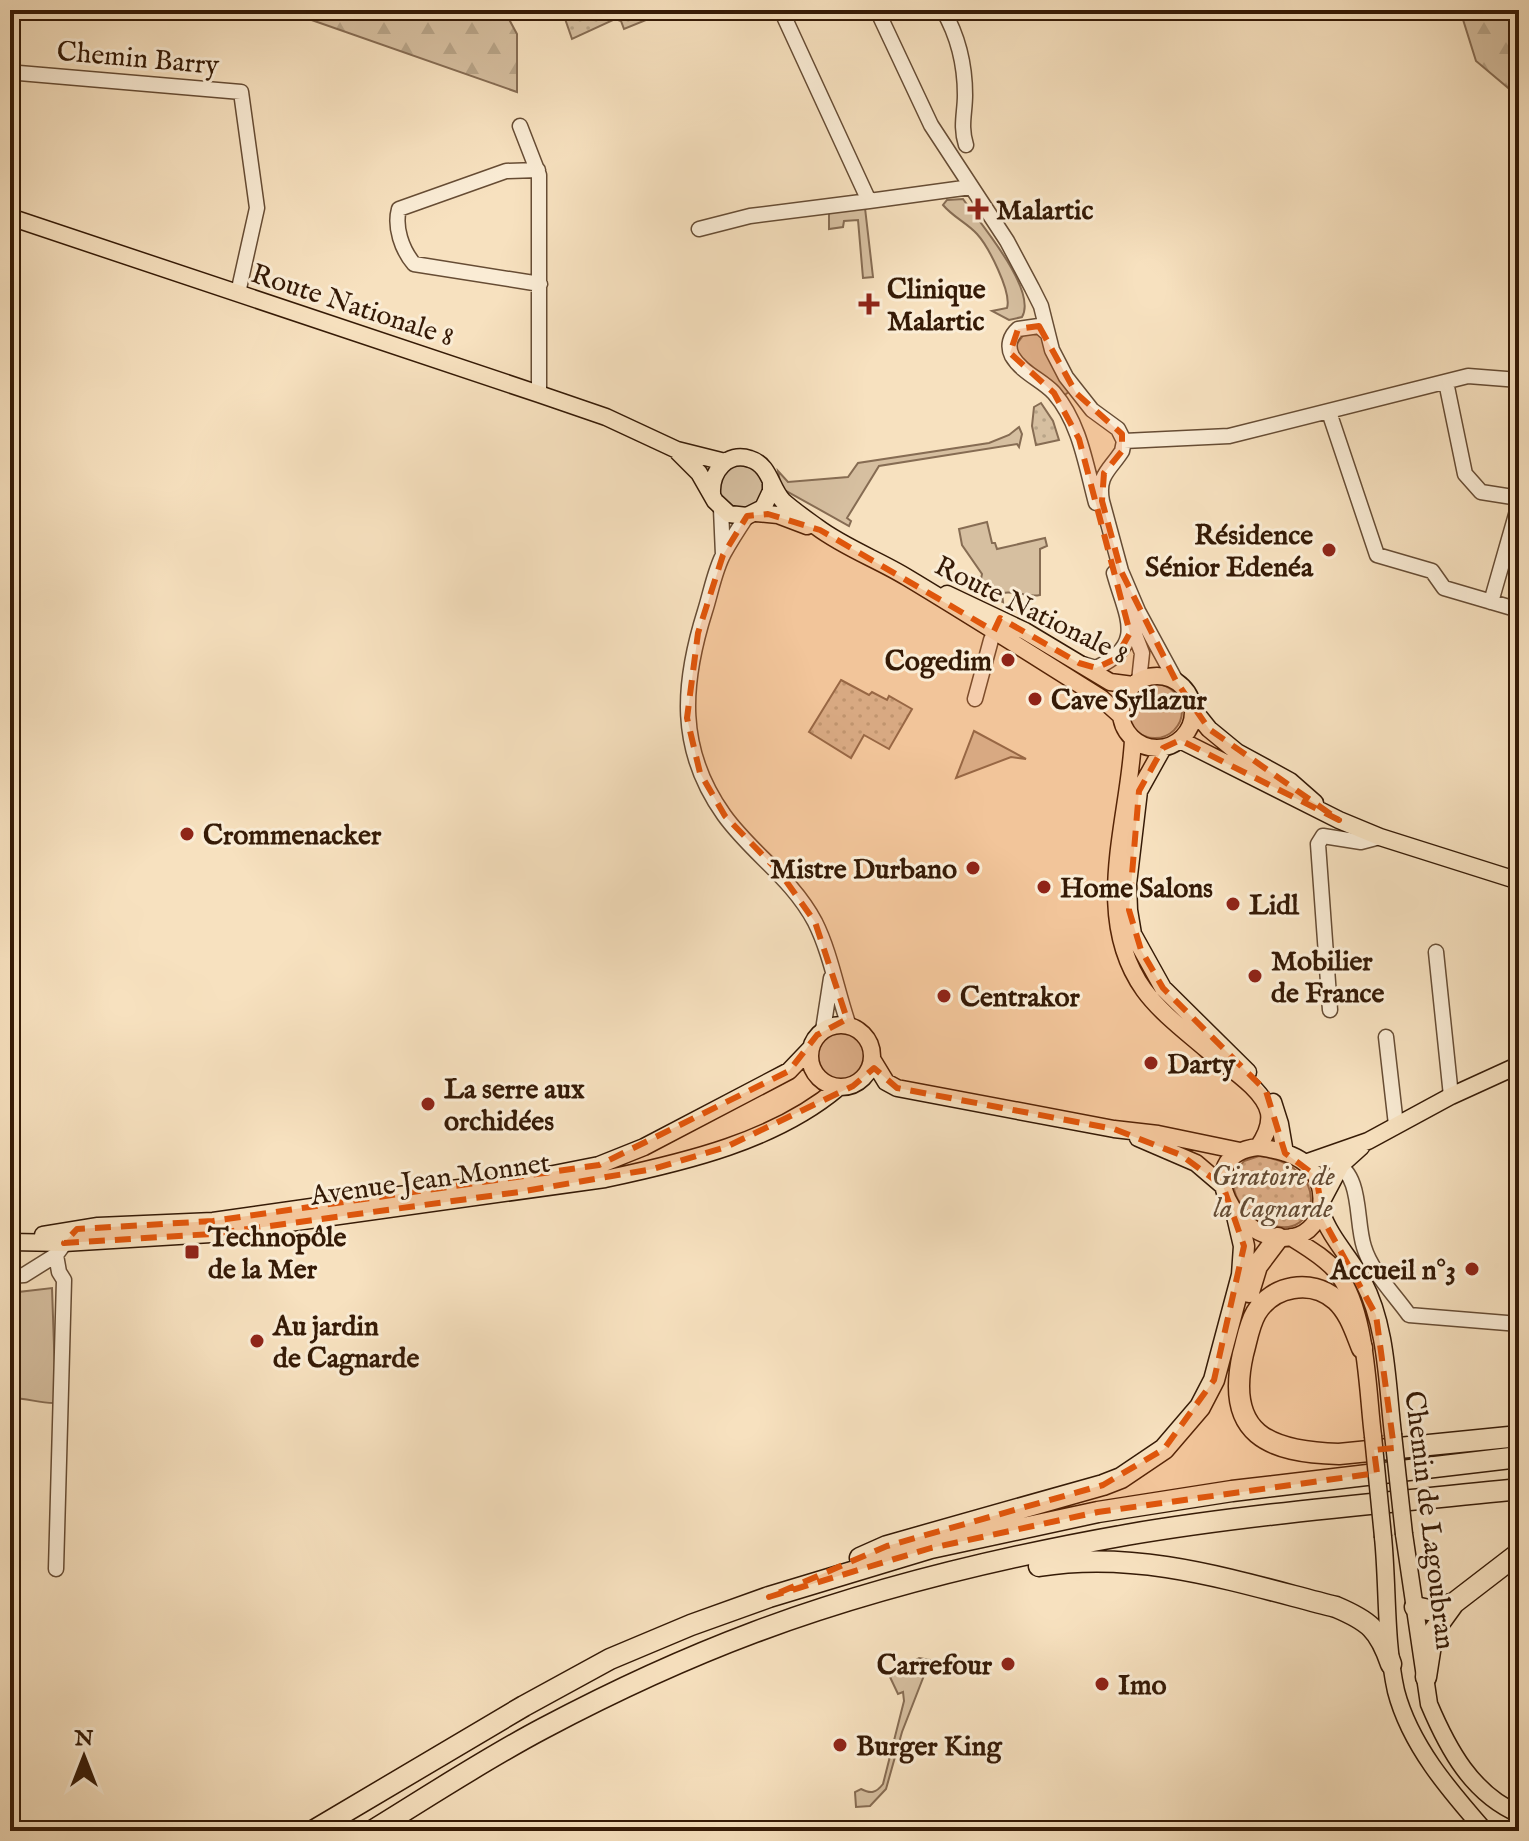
<svg xmlns="http://www.w3.org/2000/svg" width="1529" height="1841" font-family="'IM FELL English',serif">
	<defs>
		<pattern id="forest-firs" width="22" height="20" patternUnits="userSpaceOnUse" patternTransform="scale(2)"><rect width="22" height="20" fill="#d6bfa0"/><path d="M5 1l3.5 6h-7zM16 11l3.5 6h-7z" fill="#b8a488"/></pattern>
		<pattern id="park-dots" width="8" height="8" patternUnits="userSpaceOnUse" patternTransform="scale(2)"><rect width="8" height="8" fill="#d6bfa0"/><path d="M2 2h.1M6 6h.1" fill="none" stroke="#b8a488" stroke-width="1.8" stroke-linecap="round"/></pattern>
	</defs>
	<rect width="100%" height="100%" fill="#f7e1bf"/>
	<filter id="stains"><feTurbulence type="fractalNoise" baseFrequency=".0025" numOctaves="4"/><feColorMatrix values="0 0 0 0 .2 0 0 0 0 .09 0 0 0 0 .02 0 0 0 .5 -.17"/></filter>
	<radialGradient id="worn" r=".72"><stop offset=".6" stop-color="#630" stop-opacity="0"/><stop offset="1" stop-color="#630" stop-opacity=".3"/></radialGradient>
	<path fill="#d6bfa0" stroke="#866c53" stroke-width="2" d="M963,199C979,222 1038,290 1022,317L1009,320L992,311L1007,308C1012,292 988,246 977,234C967,223 953,217 943,205L947,200Z
		M865,208L873,277L863,278L858,220L844,221L843,227L829,229V212Z
		M1025,333L1039,334L1043,339L1070,391L1062,397L1018,356L1016,345Z
		M1019,427L1022,434L1019,447L1017,444L879,466L847,518L851,521L849,526L781,488L778,471L788,482L848,477L858,463L989,443L1009,435Z
		M719 487a22 22 0 1 1 44 0a22 22 0 1 1-44 0Z
		M987,522L992,543H995L997,549L1045,538L1047,546L1040,549V595C1027,598 1016,590 1002,593L1003,602L975,589L980,584L982,574L962,545L959,529Z
		M1128 711a27 27 0 1 1 54 0a27 27 0 1 1-54 0Z
		M974,731L1026,759L1011,757L956,778Z
		M815 1057a25 25 0 1 1 50 0a25 25 0 1 1-50 0Z
		M52,1288L56,1403C41,1404 28,1398 12,1398L10,1293Z
		M919,1658L930,1660L902,1732L886,1789L870,1806L856,1807L855,1792L861,1789C871,1794 876,1793 883,1784L904,1701L903,1692L898,1694L890,1677Z"/>
	<path fill="url(#forest-firs)" stroke="#866c53" stroke-width="2" d="M283,10H504L517,34V92Z
		M1460,10H1519V97L1476,61Z"/>
	<path fill="url(#park-dots)" stroke="#866c53" stroke-width="2" d="M562,10H648L651,18L624,29L621,21L615,19L572,39Z
		M1041,403L1053,421L1059,440L1036,445L1032,426L1034,407Z
		M841,680L869,695L872,692L887,700L889,696L912,709L889,749L864,735L851,758L809,732Z
		M1259,1156C1335,1166 1317,1241 1272,1225C1266,1223 1261,1219 1256,1216C1238,1206 1234,1196 1232,1176L1244,1161Z"/>
	<g fill="none" stroke-linecap="round" stroke-linejoin="round">
		<g stroke="#664c34" stroke-width="17">
			<path id="minor" d="M781,10L869,201L971,187
				M877,10L931,125L1007,241L1032,288L1041,306L1052,350L1066,377L1092,410L1118,429L1124,441L1122,451C1110,470 1097,475 1102,501L1121,571L1138,611L1176,681
				M943,10C958,36 965,65 965,95C965,113 960,126 966,145
				M19,73L241,92L257,208L238,293
				M520,126L539,175V394
				M538,170L506,171L399,209C394,227 402,250 414,264L540,284
				M699,229L750,216L869,201
				M1048,334L1039,326L1018,329C1010,336 1007,346 1012,356C1022,373 1042,380 1054,393C1080,423 1086,466 1096,503
				M1446,382L1465,474L1481,492L1519,498
				M1329,412L1377,555L1432,571L1444,588L1519,610
				M1124,441L1229,436L1468,376L1519,380
				M721,509L723,555
				M747,516C739,528 731,540 724,553C715,569 711,592 705,611C682,684 677,749 724,815C752,854 791,877 815,922C831,954 837,992 849,1026
				M1491,602L1519,504
				M1131,624L1142,653L1139,681
				M1083,664L1096,668C1147,644 1126,617 1114,573
				M975,699L991,640L999,622
				M1436,952L1451,1096
				M1330,1010L1318,844L1323,836L1361,842L1380,837
				M823,1030L831,978
				M1386,1037L1396,1125
				M1334,1162C1363,1176 1355,1219 1364,1247C1371,1271 1394,1294 1409,1315L1519,1324
				M10,1276L24,1275L56,1255
				M56,1569L64,1280L59,1272L56,1255L70,1236"/>
		</g>
		<g stroke="#351a06" stroke-width="19">
			<path id="major" d="M10,217L539,394L606,417L677,450L725,462
				M678,452L699,473L715,501L729,514L747,516L763,508L771,491V482
				M712,493C711,472 727,451 750,459C770,465 770,487 783,501C793,510 806,519 817,527C845,548 879,560 908,578C973,617 1037,658 1101,698L1120,715
				M756,513L778,515L807,526
				M947,594L1025,631L1110,682L1133,685
				M1121 712a36 36 0 1 1 72 0a36 36 0 1 1-72 0Z
				M1193,709L1209,729L1237,752L1290,781L1315,803
				M1133,740C1129,821 1091,916 1144,990C1160,1012 1185,1031 1206,1049C1224,1065 1264,1088 1269,1113C1271,1126 1265,1137 1258,1147
				M1180,740L1339,820L1380,837L1519,881
				M1163,748L1139,791L1128,884L1129,910L1133,934L1163,988L1248,1072
				M810 1056a31 31 0 1 1 62 0a31 31 0 1 1-62 0Z
				M872,1059L886,1082L897,1088L1114,1129L1158,1134L1240,1151
				M1273,1102L1280,1124L1285,1153
				M1138,1138L1196,1163L1223,1186
				M1258,1147C1275,1150 1291,1152 1305,1163C1330,1182 1327,1230 1293,1237C1236,1248 1187,1155 1258,1147Z
				M1305,1163L1368,1141L1451,1096L1519,1065
				M1323,1199L1341,1165L1361,1147
				M1321,1211C1330,1238 1350,1257 1363,1281C1387,1326 1387,1384 1393,1434
				M43,1235L98,1226L213,1221L382,1197L518,1181L599,1165L644,1147L789,1071L810,1049
				M1291,1237C1306,1247 1323,1256 1335,1270C1367,1307 1367,1388 1373,1436
				M10,1242L64,1243L211,1234L605,1179C685,1162 775,1141 838,1088
				M1404,1534L1429,1704C1448,1749 1472,1794 1519,1814
				M1383,1537C1388,1587 1385,1641 1396,1691C1410,1745 1449,1790 1485,1831
				M1510,1831L1519,1823"/>
		</g>
		<g stroke="#351a06" stroke-width="23">
			<path id="highway" d="M1249,1292L1257,1266L1278,1238
				M1362,1348C1355,1331 1350,1313 1336,1300C1311,1278 1272,1286 1256,1313C1249,1325 1247,1340 1243,1354C1225,1434 1268,1452 1339,1454L1519,1436
				M860,1558L887,1546L1103,1485L1121,1478L1164,1449L1200,1407L1214,1380L1242,1275L1244,1246L1237,1216
				M1039,1566C1141,1549 1237,1582 1336,1607C1369,1621 1379,1629 1391,1664
				M1415,1607L1429,1610L1454,1603
				M1426,1677L1433,1632L1454,1603L1519,1553
				M313,1831L524,1706L610,1659L691,1625L769,1597L931,1548L1098,1512L1232,1491L1519,1457
				M372,1831C429,1796 485,1759 544,1728C612,1692 683,1659 755,1632C873,1588 1002,1557 1126,1535C1255,1513 1388,1503 1519,1489"/>
		</g>
		<use href="#minor" stroke="#faecd5" stroke-width="14"/>
		<use href="#major" stroke="#f7e1bf" stroke-width="16"/>
		<use href="#highway" stroke="#f7e1bf" stroke-width="20"/>
		<g stroke="#351a06" stroke-width="19" stroke-linecap="butt">
			<path id="major-bridge" d="M1393,1434L1404,1534
				M1373,1436L1383,1537"/>
		</g>
		<use href="#major-bridge" stroke="#f7e1bf" stroke-width="16"/>
	</g>
	<path fill="#df560c" fill-opacity="0.2" stroke="#df560c" stroke-width="6" stroke-dasharray="16 10" stroke-linejoin="round" d="M1039,326L1076,393L1122,434V451L1104,473L1102,501L1121,571L1176,681L1209,729L1339,820L1180,740L1163,748L1139,791L1129,910L1141,950L1163,988L1266,1091L1285,1153L1316,1176L1324,1221L1376,1315L1394,1448L1374,1450L1377,1473L1098,1512L931,1548L769,1597L887,1546L1103,1485L1164,1449L1214,1380L1244,1246L1223,1186L1181,1155L1114,1129L897,1088L874,1068L853,1086L726,1147L653,1169L519,1192L211,1234L64,1243L77,1229L213,1221L599,1165L789,1071L817,1035L847,1019L815,922L781,874L725,816L700,773L687,718L698,633L723,555L747,516L768,514L820,530L994,631L1000,618L1079,663L1096,668L1115,659L1130,633L1079,439L1054,393L1010,353L1018,329Z"/>
	<g fill="#8f2418" stroke="#faecd5" stroke-width="3">
		<path d="M974 197h8v8h8v8h-8v8h-8v-8h-8v-8h8z"/>
		<path d="M865 292h8v8h8v8h-8v8h-8v-8h-8v-8h8z"/>
		<circle cx="1329" cy="550" r="8"/>
		<circle cx="1008" cy="660" r="8"/>
		<circle cx="1035" cy="699" r="8"/>
		<circle cx="187" cy="834" r="8"/>
		<circle cx="973" cy="868" r="8"/>
		<circle cx="1044" cy="887" r="8"/>
		<circle cx="1233" cy="904" r="8"/>
		<circle cx="1255" cy="976" r="8"/>
		<circle cx="944" cy="996" r="8"/>
		<circle cx="1151" cy="1063" r="8"/>
		<circle cx="428" cy="1104" r="8"/>
		<rect x="184" y="1244" width="16" height="16" rx="4"/>
		<circle cx="1472" cy="1269" r="8"/>
		<circle cx="257" cy="1341" r="8"/>
		<circle cx="1008" cy="1664" r="8"/>
		<circle cx="1102" cy="1684" r="8"/>
		<circle cx="840" cy="1745" r="8"/>
	</g>
	<g text-anchor="middle" stroke-width="6" stroke-linejoin="round" paint-order="stroke">
		<g font-size="28" fill="#351a06" stroke="#faecd5">
			<text transform="translate(138 57) rotate(5)" y="10">Chemin Barry</text>
			<text transform="translate(353 304) rotate(18)" y="10">Route Nationale 8</text>
			<text transform="translate(1032 609) rotate(26)" y="10">Route Nationale 8</text>
			<text transform="translate(430 1178) rotate(-8)" y="10">Avenue Jean Monnet</text>
			<text transform="translate(1431 1520) rotate(83)" y="10">Chemin de Lagoubran</text>
		</g>
		<g font-size="28" font-weight="bold" fill="#351a06" stroke="#faecd5" text-anchor="start">
			<text x="996" y="219">Malartic</text>
			<text x="887" y="298">Clinique<tspan x="887" dy="32">Malartic</tspan></text>
			<text x="1313" y="544" text-anchor="end">Résidence<tspan x="1313" dy="32">Sénior Edenéa</tspan></text>
			<text x="992" y="670" text-anchor="end">Cogedim</text>
			<text x="1051" y="709">Cave Syllazur</text>
			<text x="203" y="844">Crommenacker</text>
			<text x="957" y="878" text-anchor="end">Mistre Durbano</text>
			<text x="1060" y="897">Home Salons</text>
			<text x="1249" y="914">Lidl</text>
			<text x="1271" y="970">Mobilier<tspan x="1271" dy="32">de France</tspan></text>
			<text x="960" y="1006">Centrakor</text>
			<text x="1167" y="1073">Darty</text>
			<text x="444" y="1098">La serre aux<tspan x="444" dy="32">orchidées</tspan></text>
			<text x="208" y="1246">Technopôle<tspan x="208" dy="32">de la Mer</tspan></text>
			<text x="1456" y="1279" text-anchor="end">Accueil n°3</text>
			<text x="273" y="1335">Au jardin<tspan x="273" dy="32">de Cagnarde</tspan></text>
			<text x="992" y="1674" text-anchor="end">Carrefour</text>
			<text x="1118" y="1694">Imo</text>
			<text x="856" y="1755">Burger King</text>
		</g>
		<g font-size="28" font-style="italic" fill="#654c34" stroke="#faecd5">
			<text x="1273" y="1185">Giratoire de<tspan x="1273" dy="32">la Cagnarde</tspan></text>
		</g>
	</g>
	<rect width="1529" height="1841" fill="none" stroke="#f7e1bf" stroke-width="40"/>
	<rect x="12" y="12" width="1505" height="1817" fill="none" stroke="#351a06" stroke-width="4"/>
	<rect x="20" y="20" width="1489" height="1801" fill="none" stroke="#351a06" stroke-width="2"/>
	<g transform="translate(84 1757)" stroke="#faecd5" stroke-width="6" paint-order="stroke">
	<path d="M0-6L14 30L0 20L-14 30Z" fill="#351a06"/>
	<text y="-12" font-size="22" font-weight="bold" text-anchor="middle" fill="#351a06">N</text>
	</g>
	<rect width="100%" height="100%" filter="url(#stains)"/>
	<rect width="100%" height="100%" fill="url(#worn)"/>
</svg>
